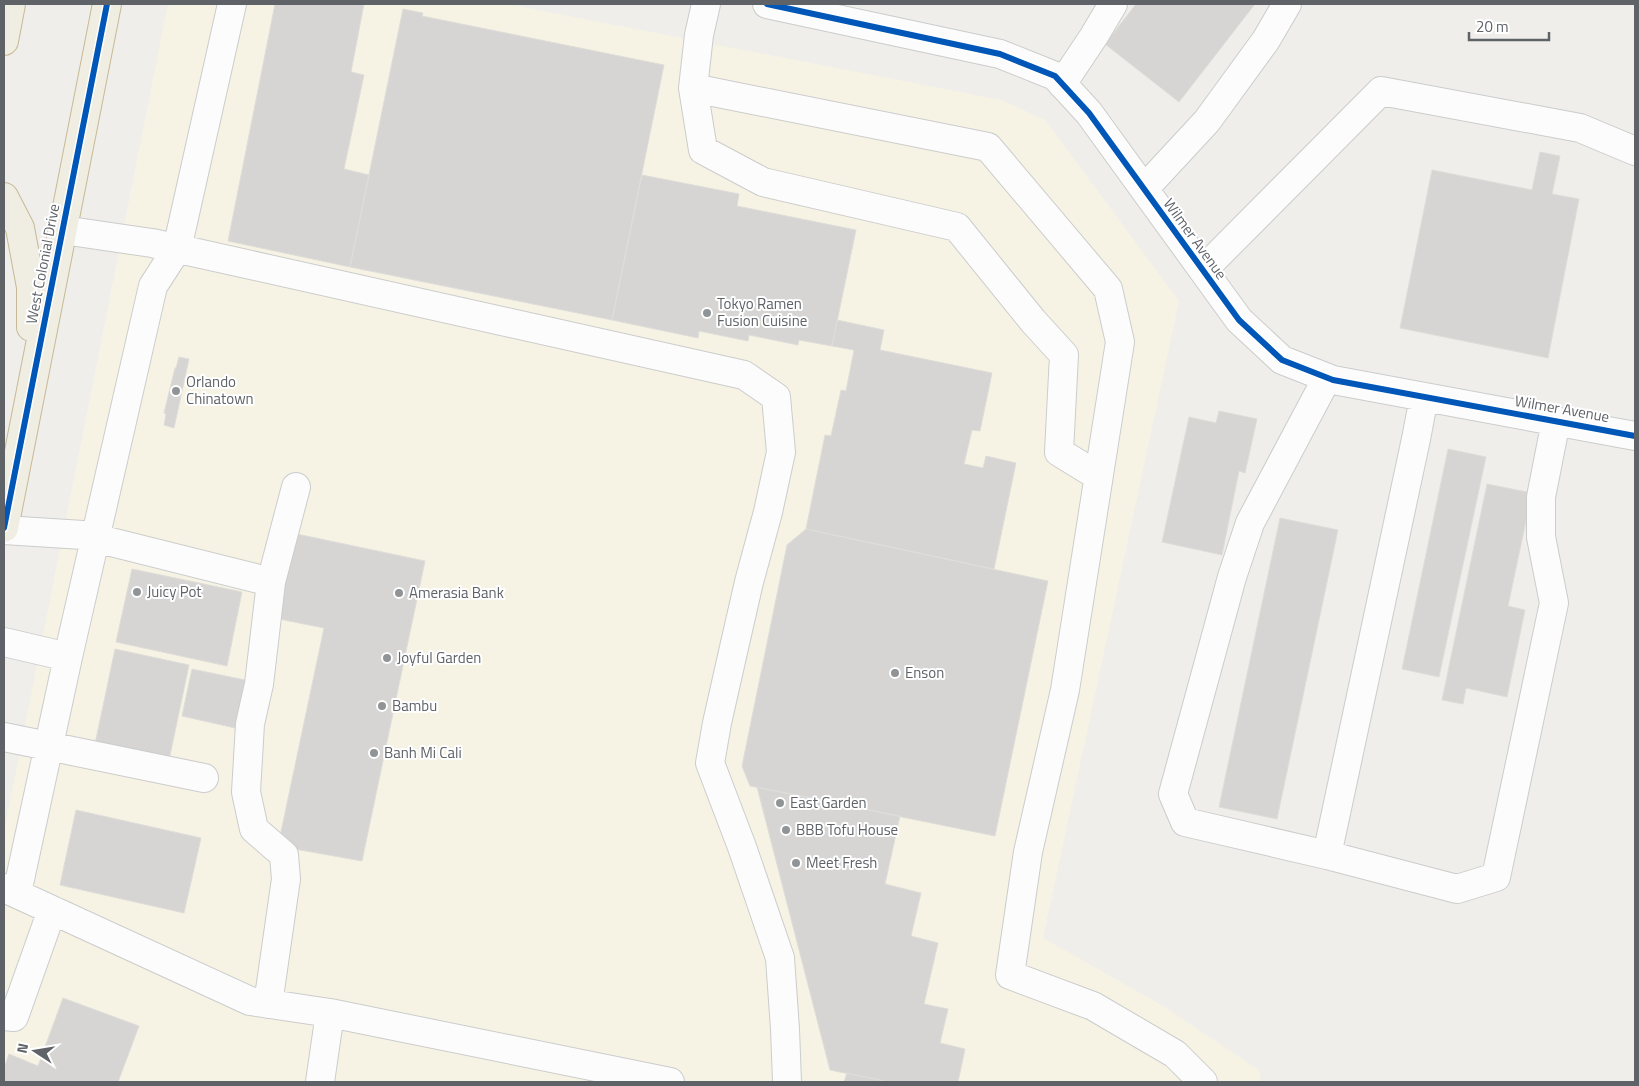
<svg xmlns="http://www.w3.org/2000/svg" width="1639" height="1086" font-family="'Titillium Web',sans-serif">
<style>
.commercial{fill:#f7f3e4}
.building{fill:#d6d5d3;stroke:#deddd9}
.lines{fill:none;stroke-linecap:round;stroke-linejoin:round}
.minor-casing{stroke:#cbcccc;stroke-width:30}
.highway-casing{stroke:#c8b996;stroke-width:30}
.minor{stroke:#fdfcfc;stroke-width:28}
.highway{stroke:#f0ede3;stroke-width:28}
.cycleway-casing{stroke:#fff;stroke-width:9}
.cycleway{stroke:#0057b8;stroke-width:6}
.poi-dot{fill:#919496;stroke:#fff;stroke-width:2}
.labels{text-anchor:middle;stroke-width:4;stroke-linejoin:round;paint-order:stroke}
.street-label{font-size:15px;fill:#5f6368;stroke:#fff}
.poi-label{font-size:15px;fill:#5f6368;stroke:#fff;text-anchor:start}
</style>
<rect width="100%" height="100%" fill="#efeeea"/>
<path class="commercial" d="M168,4H507L1001,100L1045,120L1179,301L1043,938L1163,1006L1259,1070L1261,1082H4V832Z"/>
<path class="building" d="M275,4H364L351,72L364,75L344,169L369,175L350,267L228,241Z
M1136,4H1255L1179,102L1105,44Z
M403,9L423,13L422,16L664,65L612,320L350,267Z
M1540,152L1560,156L1552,194L1579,199L1548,358L1400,328L1432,170L1532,190Z
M642,175L739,194L737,206L856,230L832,346L799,340L798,345L749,335L748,341L699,331L698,338L612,320Z
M837,320L884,330L880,350L992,373L980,431L972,430L964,464L983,468L986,456L1016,463L994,569L806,529L825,435L831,436L841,390L846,391L854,350L832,346Z
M179,357L189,359L174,428L164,425L166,414L164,413L175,368H176Z
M1219,411L1257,419L1245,473L1239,471L1222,555L1162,542L1189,417L1216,423Z
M1448,449L1486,457L1439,677L1402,669Z
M1487,484L1532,493L1508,606L1525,610L1507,697L1466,688L1463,704L1442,700Z
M1280,518L1338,530L1277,819L1219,807Z
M806,529L1048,581L995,836L750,786L742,766L787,545Z
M292,533L425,561L362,861L278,846L324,628L274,618Z
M132,569L242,592L227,666L116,642Z
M115,649L189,665L169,760L95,744Z
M192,669L245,680L235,728L182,716Z
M757,787L900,816L885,884L921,893L911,936L938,943L924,1004L948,1009L940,1043L965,1049L958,1082H889L830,1070Z
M76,810L201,838L184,913L60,885Z
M63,998L139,1026L118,1082H4V1068L9,1054L38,1066Z
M847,1073L889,1082H844Z"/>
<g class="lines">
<g class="minor-casing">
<path id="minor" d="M706,4L699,35L693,88L988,147L1108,289L1120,342L1065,690L1028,852L1010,975L1093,1006L1175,1054L1203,1082
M767,4L1000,54L1055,76L1089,113L1239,320L1282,360L1333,380L1635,436
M1062,84L1094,36L1113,4
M693,88L703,150L763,182L957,227L1033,321L1064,355L1059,452L1098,476
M1144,189L1207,121L1266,40L1287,4
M63,230L152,243L744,375L776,397L781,452L768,512L749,582L733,652L717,723L710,763L742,847L780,958L785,1029L787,1082
M1203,270L1381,91L1580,128L1635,151
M1327,378L1250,523L1232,577L1173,794L1185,822L1327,855L1416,439L1424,397
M4,530L83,535L271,582
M4,642L68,657L17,893
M68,657L153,286L177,249L232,4
M4,737L204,778
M1327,855L1457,889L1496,877L1554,603L1541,537V497L1556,421
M4,888L250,1001L330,1013L320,1082
M268,1004L286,879L284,855L254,829L246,792L250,724L259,684L271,582L296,487
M330,1013L670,1082
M4,1016L14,1017L52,910"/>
</g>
<g class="highway-casing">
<path id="highway" d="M4,41L11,4
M4,197L20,228L31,287V327
M4,528L107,4"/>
</g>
<use href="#minor" class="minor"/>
<use href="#highway" class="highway"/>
<g class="cycleway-casing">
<path id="cycleway" d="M767,4L1000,54L1055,76L1089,113L1239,320L1282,360L1333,380L1635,436
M4,528L107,4"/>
</g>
<use href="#cycleway" class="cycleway"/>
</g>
<g class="poi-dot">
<circle cx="707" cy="313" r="5"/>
<circle cx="176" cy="391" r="5"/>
<circle cx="137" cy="592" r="5"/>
<circle cx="399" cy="593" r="5"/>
<circle cx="387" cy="658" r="5"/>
<circle cx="895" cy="673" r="5"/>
<circle cx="382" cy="706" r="5"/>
<circle cx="374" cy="753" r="5"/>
<circle cx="780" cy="803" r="5"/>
<circle cx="786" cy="830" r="5"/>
<circle cx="796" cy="863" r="5"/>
</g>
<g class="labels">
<g class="street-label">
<text transform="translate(1195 239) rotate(54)" y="5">Wilmer Avenue</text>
<text transform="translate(43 264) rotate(-79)" y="5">West Colonial Drive</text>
<text transform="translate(1562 409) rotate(10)" y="5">Wilmer Avenue</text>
</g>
<g class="poi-label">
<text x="717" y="309">Tokyo Ramen<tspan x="717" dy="17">Fusion Cuisine</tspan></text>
<text x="186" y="387">Orlando<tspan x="186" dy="17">Chinatown</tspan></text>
<text x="147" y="597">Juicy Pot</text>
<text x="409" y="598">Amerasia Bank</text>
<text x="397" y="663">Joyful Garden</text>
<text x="905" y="678">Enson</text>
<text x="392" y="711">Bambu</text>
<text x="384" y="758">Banh Mi Cali</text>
<text x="790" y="808">East Garden</text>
<text x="796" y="835">BBB Tofu House</text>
<text x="806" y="868">Meet Fresh</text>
</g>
</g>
<rect width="1639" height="1086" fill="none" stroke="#5f6368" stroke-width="10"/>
<g transform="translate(35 1051) rotate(282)" stroke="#ffffff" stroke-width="4" paint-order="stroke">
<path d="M0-4L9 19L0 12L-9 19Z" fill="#5f6368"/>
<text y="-8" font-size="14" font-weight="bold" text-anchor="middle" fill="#5f6368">N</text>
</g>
<path d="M1469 32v8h80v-8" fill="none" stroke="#5f6368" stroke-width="2.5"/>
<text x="1476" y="32" font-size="15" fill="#5f6368" stroke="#ffffff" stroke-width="4" paint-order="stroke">20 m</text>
</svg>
